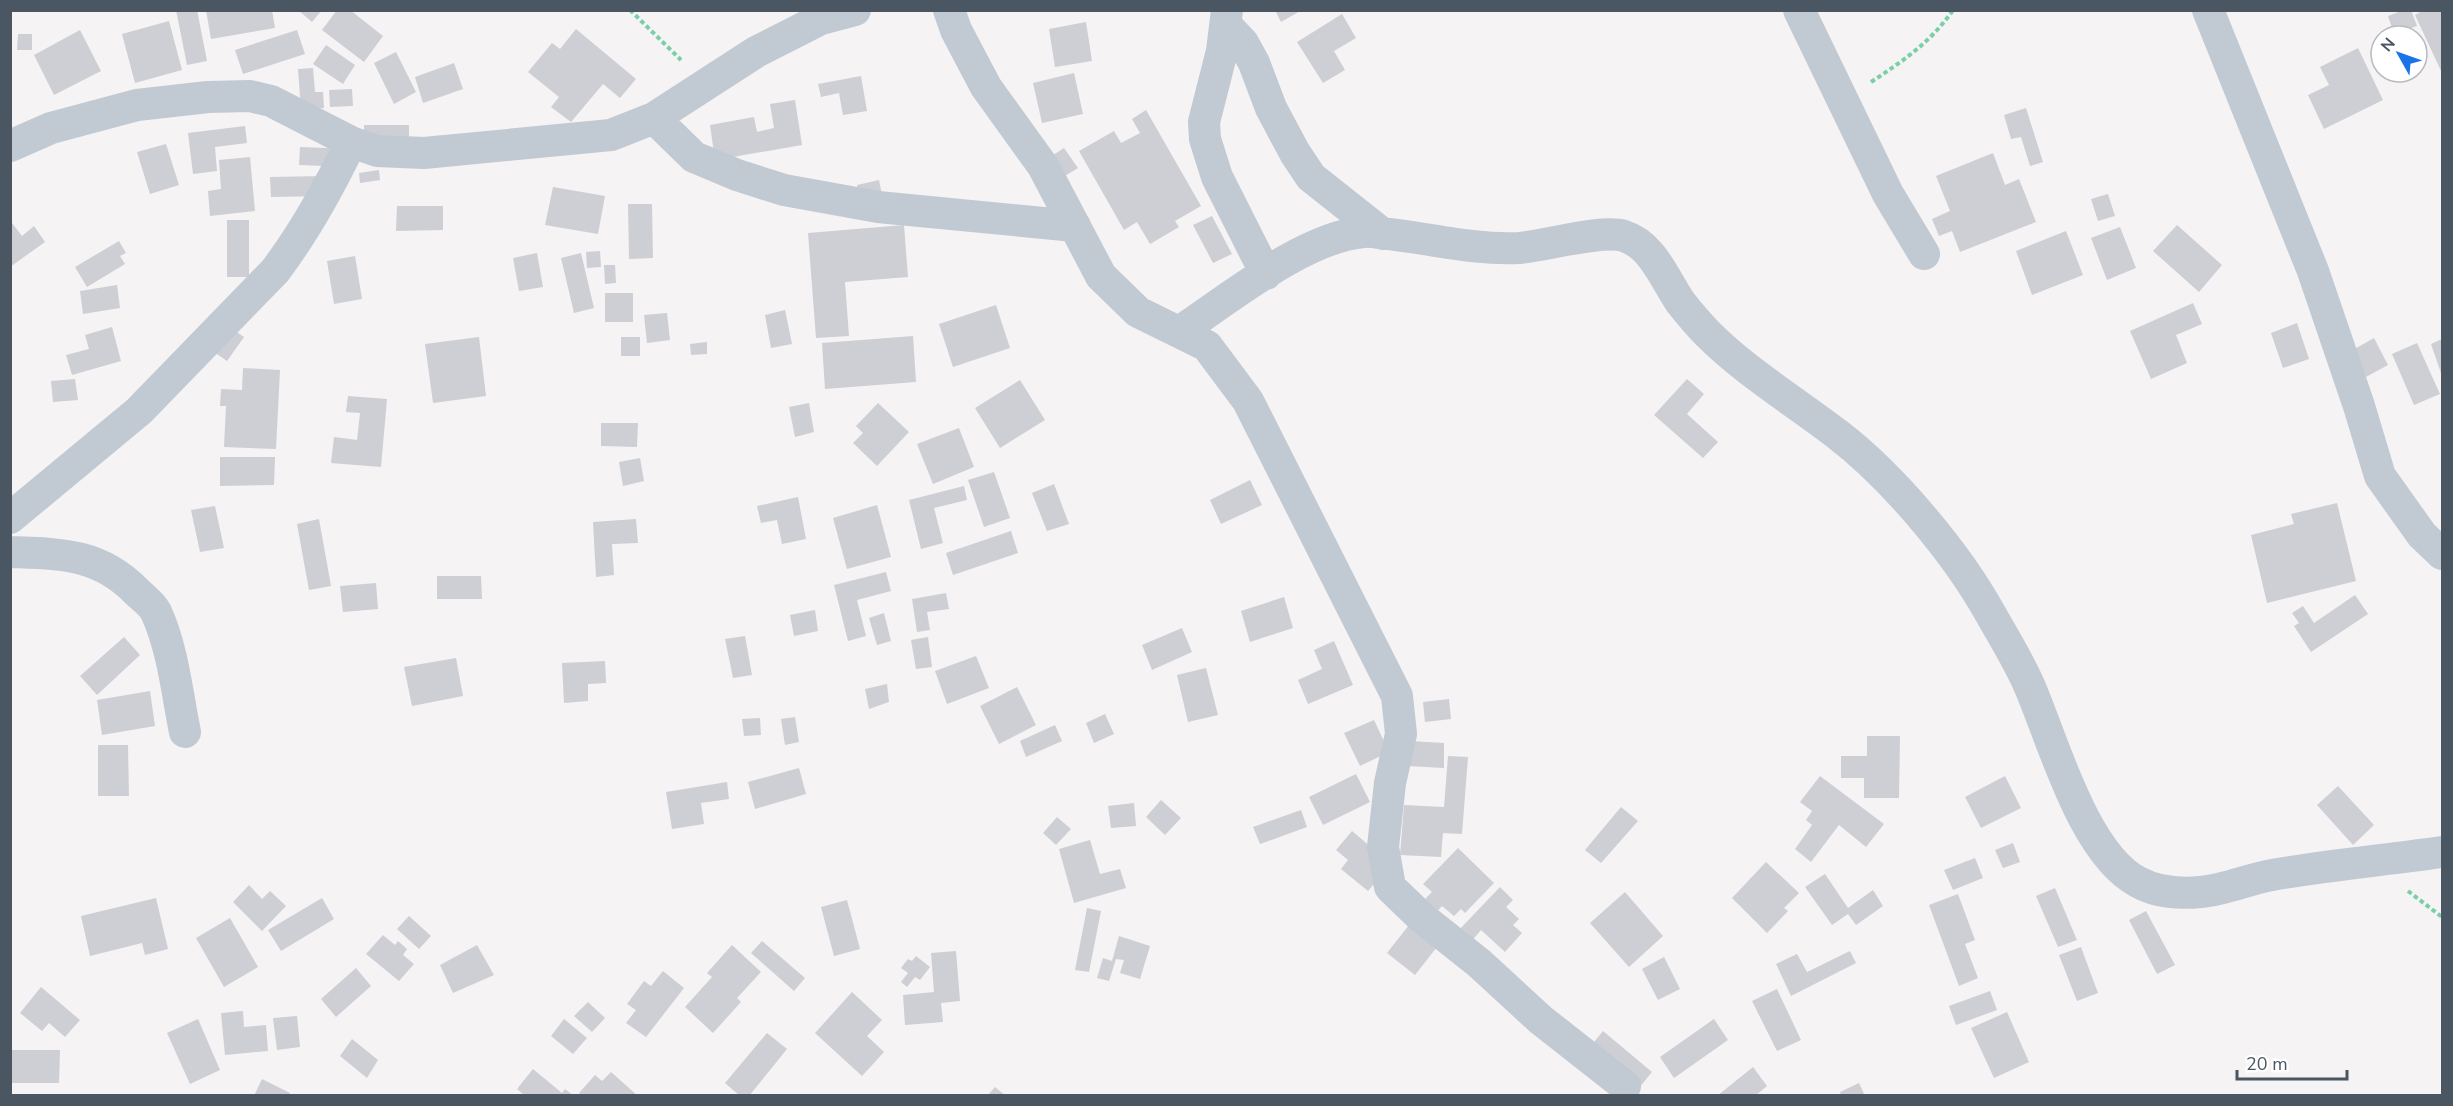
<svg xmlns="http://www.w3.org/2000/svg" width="2453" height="1106" font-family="'Nunito Sans',sans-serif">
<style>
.building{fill:#cdcfd5}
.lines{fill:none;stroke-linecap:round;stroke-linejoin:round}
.path{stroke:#7ad0a6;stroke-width:4;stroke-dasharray:4.5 3;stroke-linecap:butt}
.street{stroke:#c1cad2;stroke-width:32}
</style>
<rect width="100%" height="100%" fill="#f5f3f3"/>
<path class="building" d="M176,10H197L207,61L187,65Z
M206,10H272L275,28L211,39Z
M298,10H322L312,22Z
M337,10H350L383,36L364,62L322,30Z
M1275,10H1302L1281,22Z
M2404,10H2411L2417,26L2394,34L2388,16Z
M2424,10H2442V73L2415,15Z
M1342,14L1356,38L1334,51L1345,70L1323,83L1297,42Z
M169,21L182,70L135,83L122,34Z
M1086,22L1092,61L1055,67L1049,29Z
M576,29L636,79L620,98L603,84L571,122L551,107L559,97L528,72L552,43L560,49Z
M80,30L101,71L54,95L34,55Z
M297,30L305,54L243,74L235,50Z
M18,34H32V50H17Z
M326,45L355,65L343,84L313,64Z
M2358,48L2383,100L2324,129L2308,95L2329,85L2320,67Z
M396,52L416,92L394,104L374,63Z
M454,63L463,89L423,103L415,77Z
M313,68L315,92H323L324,108L301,110L298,69Z
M1074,73L1083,114L1042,123L1033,83Z
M861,76L867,111L843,115L839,93L821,97L818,84Z
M352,89L353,106L330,107L329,90Z
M795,100L802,145L715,160L710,125L754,117L757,132L774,128L770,104Z
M2026,108L2043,162L2030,166L2021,137L2011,139L2004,115Z
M1146,110L1201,206L1175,221L1179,227L1150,244L1137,222L1124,230L1079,151L1114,131L1121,143L1140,133L1132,119Z
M364,125H409V143L364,142Z
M245,126L247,143L215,147L217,171L193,174L188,133Z
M166,144L179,185L150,194L137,152Z
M300,147L352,149V167L299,165Z
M1064,148L1078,168L1063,177L1050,157Z
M1993,153L2005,185L2019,179L2036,222L1960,252L1952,231L1939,236L1932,219L1950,211L1936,176Z
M250,157L255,211L210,216L208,191L221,189L219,160Z
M379,170L380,180L360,183L359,173Z
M326,176V196L271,197L270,177Z
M879,180L882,195L860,200L857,185Z
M553,187L605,196L598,234L545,225Z
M2108,194L2115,216L2098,221L2091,199Z
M628,204H652L653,258L629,259Z
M397,206H443V230L396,231Z
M1212,216L1232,254L1213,263L1193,225Z
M227,220H249V277H227Z
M12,223L22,236L34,226L45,242L10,267Z
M904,225L908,277L845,282L849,336L816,338L808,233Z
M2177,225L2222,265L2199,292L2153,251Z
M2120,227L2136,268L2107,280L2091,238Z
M2066,231L2083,275L2032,295L2016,251Z
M119,241L126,253L120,256L125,264L87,287L75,267Z
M600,251L601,267L587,268L586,252Z
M537,253L543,287L519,291L513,258Z
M581,253L594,308L574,313L561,258Z
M355,256L362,299L334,304L327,261Z
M604,265H615L616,283L605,284Z
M117,285L120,308L83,314L80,291Z
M605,293H633V322H605Z
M2193,303L2202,324L2176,335L2187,363L2151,379L2130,331Z
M996,305L1010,348L953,367L939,324Z
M785,310L792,344L771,348L765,315Z
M667,313L670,340L647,343L644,315Z
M215,317L244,337L227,361L198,341Z
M2297,323L2309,359L2283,368L2271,333Z
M112,327L121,361L72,375L66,355L89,349L85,335Z
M913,336L916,382L825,389L822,343Z
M479,337L486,396L433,403L425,344Z
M621,337H640V356H621Z
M2374,338L2388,365L2366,377L2351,351Z
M2442,339V376L2431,344Z
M707,342V354L691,355L690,344Z
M2417,343L2440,394L2414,405L2392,354Z
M243,368L280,370L276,449L224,447L226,406H220L221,389L242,390Z
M75,379L78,400L53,402L51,381Z
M1687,379L1704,394L1687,414L1718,442L1703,458L1654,415Z
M1020,380L1045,420L1000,448L975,408Z
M348,396L387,399L381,467L331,463L334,437L357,440L360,413L346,412Z
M809,403L814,432L795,437L789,407Z
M878,403L909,432L877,466L853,443L863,433L856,426Z
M601,423H638L637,447L601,446Z
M959,428L974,467L933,484L917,444Z
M220,457H275L274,485L220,486Z
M640,458L644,481L623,486L619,462Z
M994,472L1010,518L984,527L968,480Z
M1250,480L1262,505L1221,524L1210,500Z
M1054,484L1069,524L1047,531L1032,493Z
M964,486L967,500L934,508L943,543L921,549L909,500Z
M798,497L806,539L782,544L777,520L761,523L757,506Z
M2337,503L2356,581L2267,603L2251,535L2294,524L2291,514Z
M877,505L891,557L847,569L833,518Z
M215,506L224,548L200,552L191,510Z
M319,519L331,586L309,590L297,524Z
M636,519L638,543L612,544L614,575L596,577L593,522Z
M1011,531L1018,553L953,575L946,553Z
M886,572L891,591L857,600L866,636L848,641L834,585Z
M437,576H481L482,599H437Z
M376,583L378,609L343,612L340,586Z
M946,593L949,609L927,612L930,630L917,632L912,599Z
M2355,595L2368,614L2311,652L2294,626L2299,623L2292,613L2303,606L2314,623Z
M1284,597L1293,628L1250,642L1241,611Z
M815,610L818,631L794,636L790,615Z
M884,613L891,641L877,645L869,618Z
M1182,628L1192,652L1152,670L1142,645Z
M745,636L752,675L733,678L725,639Z
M124,637L140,655L97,695L80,676Z
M928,637L932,667L916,669L911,640Z
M1334,641L1353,685L1308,704L1298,680L1322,669L1314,650Z
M976,656L989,688L947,704L935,671Z
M456,658L463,696L412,706L404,667Z
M605,661L606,683L588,684V701L564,703L562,663Z
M1206,668L1218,715L1188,722L1177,675Z
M887,684L889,702L869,709L865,689Z
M1017,687L1036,725L999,744L980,706Z
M150,691L155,726L102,735L97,700Z
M1449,699L1451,719L1425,722L1423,702Z
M1105,714L1114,734L1094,743L1086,723Z
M795,717L799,742L785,745L781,719Z
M760,718L761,735L744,736L742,719Z
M1374,720L1389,752L1360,766L1344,733Z
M1055,725L1062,741L1026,757L1020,741Z
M1867,736H1900L1899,798H1864V778H1841V756H1867Z
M1409,741L1444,743V768L1408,766Z
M98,745H128L129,796H98Z
M1448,756L1468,757L1462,834L1443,833L1441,857L1400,855L1404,805L1444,807Z
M799,768L806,794L755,809L748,782Z
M1356,774L1370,802L1323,825L1309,797Z
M1820,776L1884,824L1866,847L1839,825L1811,862L1795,849L1812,825L1806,820L1812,811L1800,802Z
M2005,776L2021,808L1981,828L1965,797Z
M727,782L729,799L701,803L704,824L672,829L666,792Z
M2338,786L2374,825L2353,845L2317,805Z
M1161,800L1181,818L1165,835L1146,817Z
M1134,803L1136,826L1111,828L1108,806Z
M1621,807L1638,821L1601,863L1585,850Z
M1301,810L1307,827L1260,844L1253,827Z
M1057,817L1071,829L1056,845L1043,833Z
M1352,831L1391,864L1368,891L1341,869L1348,860L1336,850Z
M1090,840L1100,874L1120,869L1126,888L1074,903L1059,849Z
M2013,843L2020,862L2003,868L1995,850Z
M1458,848L1494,883L1465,913L1461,909L1454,916L1442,906L1427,923L1414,910L1432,892L1423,884Z
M1975,858L1983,878L1953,890L1944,870Z
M1766,862L1799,893L1784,908L1788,911L1767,933L1732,898Z
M1825,874L1848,908L1873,890L1883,906L1856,925L1848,914L1832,925L1805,887Z
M249,885L262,899L270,891L286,906L262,931L233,902Z
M1500,887L1513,900L1506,907L1519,919L1513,925L1522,933L1505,952L1481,930L1470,943L1457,932Z
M2055,888L2077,940L2058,947L2036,896Z
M1625,892L1663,936L1629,967L1590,923Z
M1958,894L1975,940L1965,944L1978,978L1959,986L1929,905Z
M156,898L168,949L145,955L142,943L90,956L81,916Z
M322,898L334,919L281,951L268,930Z
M847,900L860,949L834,956L821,907Z
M1087,908L1101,911L1089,972L1075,970Z
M2146,911L2175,965L2157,974L2129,920Z
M409,916L431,936L419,949L397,929Z
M230,918L258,967L224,987L196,938Z
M1409,925L1437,947L1415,975L1387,953Z
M383,935L395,945L398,941L407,949L403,955L414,964L399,981L366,954Z
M1119,936L1150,946L1140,979L1120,973L1124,960L1116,959L1109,981L1097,978L1103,958L1112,961Z
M762,941L805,978L794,991L751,953Z
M477,945L494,975L453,993L440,965Z
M732,945L761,972L737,998L741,1002L713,1033L685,1007L712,977L707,973Z
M2081,947L2098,993L2077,1001L2059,955Z
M956,951L960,1001L941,1003L943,1022L905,1025L903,995L934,992L931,953Z
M1850,951L1856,963L1791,996L1776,964L1797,954L1807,972Z
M916,956L930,967L920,980L915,977L907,987L901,982L908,973L901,968L908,959L912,961Z
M1664,957L1680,989L1658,1000L1642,969Z
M356,968L371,986L336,1017L321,999Z
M663,971L684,988L646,1037L626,1023L636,1010L627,1004L644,981L651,986Z
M41,987L80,1020L65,1037L49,1023L42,1031L20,1013Z
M1777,989L1801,1040L1777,1051L1752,1001Z
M1990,991L1997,1010L1956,1025L1949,1006Z
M852,992L882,1020L867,1036L884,1052L862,1076L815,1033Z
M588,1002L605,1018L592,1032L574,1016Z
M243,1011L244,1027L266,1025L268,1051L225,1055L221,1013Z
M2007,1012L2029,1062L1994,1078L1971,1028Z
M297,1016L300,1047L277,1050L273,1018Z
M198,1019L220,1070L190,1084L167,1033Z
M564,1019L587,1038L573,1054L551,1036Z
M1714,1019L1728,1040L1674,1078L1660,1057Z
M1603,1031L1652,1072L1639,1088L1590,1047Z
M767,1033L787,1049L749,1096H740L725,1083Z
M352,1039L378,1060L367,1078L340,1056Z
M10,1050H60L59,1083H10Z
M1753,1067L1767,1086L1755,1096H1717Z
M533,1069L562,1093L565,1089L574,1096H525L517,1089Z
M611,1072L638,1096H582L579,1093L595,1075L602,1081Z
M262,1079L290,1093L289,1096H254Z
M1859,1083L1865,1096H1841L1840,1092Z
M995,1087L1006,1096H987Z"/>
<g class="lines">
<path class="path" d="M630,10L681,60
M1871,82C1903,61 1931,42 1953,10
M2408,891L2442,917"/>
<path class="street" d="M949,10L956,30L986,87L1043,166L1101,276L1138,312L1207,346L1248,401L1397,696L1401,734L1390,783L1383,847L1390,887L1421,917L1479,963L1541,1020L1625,1086
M1227,10L1222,51L1204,122L1205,139L1217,177L1266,274
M1799,10L1888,194L1924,254
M2208,10L2313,271L2359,406L2380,476L2422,535L2442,554
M1226,25L1243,43L1254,63L1271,108L1295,153L1311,177L1383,234
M654,118L694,157L737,175L784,190L878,207L1075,226
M10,146L51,128L137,105L208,97L250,96L271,101L351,142L377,151L424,153L611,135L654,118L756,52L821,19L855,10
M1179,332C1229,299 1304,237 1364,232C1372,231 1381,234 1389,234C1432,239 1475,250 1519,248C1545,246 1602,229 1624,236C1653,245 1665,280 1681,303C1689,313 1698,324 1708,334C1746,372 1794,401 1837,434C1892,476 1956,552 1990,613C2003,636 2018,660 2029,685C2053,740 2083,853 2138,882C2158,893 2179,894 2201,892C2225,890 2249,879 2272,875C2329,865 2386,860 2442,852
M10,518L139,411L275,271C306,230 329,188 351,142
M10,552C61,554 99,553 137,592C143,598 152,604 156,612C173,649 177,693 185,732"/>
</g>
<rect width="2453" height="1106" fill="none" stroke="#4a5661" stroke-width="24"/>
<g transform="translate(2399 54) rotate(310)"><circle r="28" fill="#ffffff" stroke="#b7bbc0" stroke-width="1.5"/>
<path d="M0-4.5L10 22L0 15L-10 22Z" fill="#1a73e8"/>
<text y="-9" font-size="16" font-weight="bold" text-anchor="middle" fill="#4a5661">N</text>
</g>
<path d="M2237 1070v9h110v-9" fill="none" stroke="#4a5661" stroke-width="3"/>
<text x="2246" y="1070" font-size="18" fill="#4a5661" stroke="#ffffff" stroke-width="4.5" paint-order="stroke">20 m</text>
</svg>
